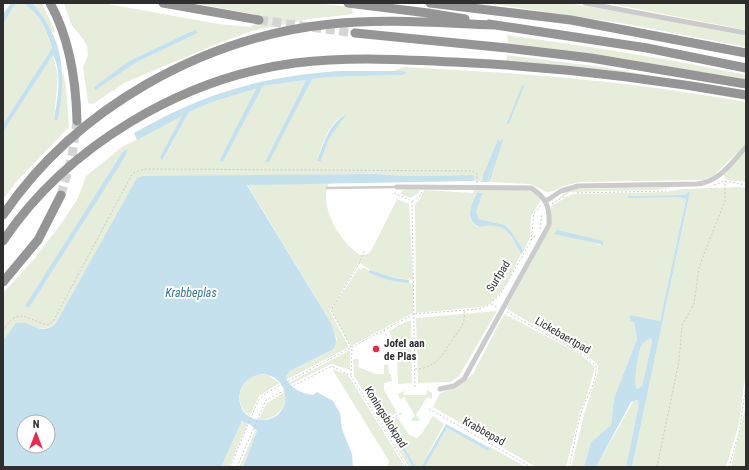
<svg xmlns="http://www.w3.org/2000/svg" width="749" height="470" font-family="'Roboto Condensed',sans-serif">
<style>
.green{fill:#e6eddb;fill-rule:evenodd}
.water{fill:#c6e1ee;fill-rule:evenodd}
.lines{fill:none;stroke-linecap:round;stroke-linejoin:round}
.stream{stroke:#c6e1ee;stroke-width:2}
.motorway-tunnel{stroke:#d5d5d5;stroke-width:9;stroke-dasharray:9 4.5;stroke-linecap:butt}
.path{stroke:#cbcbcb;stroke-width:1;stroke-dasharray:2 2;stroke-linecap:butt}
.service{stroke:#cbcbcb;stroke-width:2.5}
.minor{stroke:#cbcbcb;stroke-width:5}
.motorway{stroke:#959595;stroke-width:9}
.poi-dot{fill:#ef2745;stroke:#fff;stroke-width:1.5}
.labels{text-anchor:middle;stroke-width:4;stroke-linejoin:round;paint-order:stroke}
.street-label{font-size:11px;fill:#2e2e2e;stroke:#fff}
.poi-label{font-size:11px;font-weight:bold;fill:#2e2e2e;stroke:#fff;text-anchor:start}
.water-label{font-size:12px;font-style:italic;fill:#387895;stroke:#fff}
</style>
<rect width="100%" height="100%" fill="#fff"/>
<path class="green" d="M16,3C37,3 46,31 52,48L3,124V24Z
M32,3H42L55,31L53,33Z
M64,3H102L219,24L251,27L264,16L192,3H312L352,7L353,14L309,19L252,31L219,43L124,83L93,104L88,103L83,67L88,55L87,46L83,39L71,24ZM196,29L198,33L137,62L95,89L129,61Z
M486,3H568L656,18L746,36V47L627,24Z
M607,3H746V30Z
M507,35C587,46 667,58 746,75V80L619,58L508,43Z
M53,55L58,76L54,120H58L63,70L66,87L69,127L17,181L3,199V132Z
M507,55L595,66L678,80L506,61Z
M404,67C472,71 540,74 607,82C654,87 700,94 746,102V144L713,176L704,180L580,182L563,186L554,191L546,192L530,184L487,182L501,142L498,139L483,175L482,182L473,181L475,178L473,175L407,176L376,174L139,177L56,323C44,333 33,327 20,322L3,341V293L35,258L63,221L78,198L86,176L122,147L183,115L160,157L163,160L189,112L212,102L257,89L219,161L223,162L263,86L306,80L265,162L312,79L329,77L402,75L403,71H393ZM345,114L329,139L321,161H317C322,144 329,123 345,114ZM123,151L127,153L29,308L26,306Z
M746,151V182L727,180L724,177V174Z
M329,183C318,206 340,242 360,255L368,254L372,249L397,199L409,204L413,280L395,278L370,270L359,262L330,311L349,347L286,380V376L290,371L332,350L337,339L331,323L247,184Z
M676,187L655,190L570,192L554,202L566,192L577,189Z
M740,187L746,188V370L739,424L726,467H632L690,192L687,194L679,195L628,196L676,197L686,199L660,322L630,315L634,322L637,339L614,398L611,425L591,442L584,467H571L585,411L598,372V366C589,355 587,356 575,350C552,337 530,323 507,309V307L550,228L551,206L572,194L665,192L682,189ZM557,230L562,232L604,241L603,246Z
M474,189H525L535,193L541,200L531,216L530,237L524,251L510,230L505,225L479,219L476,211L483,193L477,192C472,205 463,219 478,227C506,222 510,233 521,254C512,272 502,301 482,307L416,313L415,204L420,199L424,190L473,193Z
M403,190H420L416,195L410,198L400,194Z
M363,267L377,276L413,283V313L351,346L332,312V308L359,268L361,270Z
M497,311L459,376L451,382L418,383L416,318Z
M504,314L580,354L595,367L586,399L581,409L566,467H536L433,407L440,393L457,387L473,374Z
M407,321H411L412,383L398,384L397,352L389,331Z
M651,338L652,341L642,386L637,389C633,383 638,357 640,350C641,344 646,340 651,338Z
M348,351H350V370L331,364L289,385L288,383Z
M353,359H359L358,367L376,374H384V365L388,364L389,374H391L392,381L384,383V390L397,413L386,419L379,417L354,376Z
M332,369L346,374L350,378L405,467H387L389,461Z
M258,374L268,375L280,383L259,396L250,416C232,404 239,379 258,374Z
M427,390L432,393V399L427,397L416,415L420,419L419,421H412L411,419L415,416L404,397L400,400L398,394L404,391V395H426Z
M285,392C287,409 275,420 258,420L267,403Z
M634,400L639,401V403L626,467H596Z
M746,405V467H731Z
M433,416L444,424L421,467H416L392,428L390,429L413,467H409L387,431L388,423L397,417L409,435L417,438L422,433Z
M242,421L248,423L229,467H221Z
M447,428L488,451L490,447L526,467H424Z
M256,429L257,431L243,467H239Z"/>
<path class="water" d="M11,3H16L3,24V14Z
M22,3H32C65,41 66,72 58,120H54C57,100 63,74 53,55L3,132V124L52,48C47,31 39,11 22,3Z
M196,29L198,33L137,62L95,90L94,87L129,61Z
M339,71H403L407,73L402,75L329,77L312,79L269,162H265L306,80L263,86L223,162L219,161L256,89L212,102L189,112L162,161L160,157L182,116L137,140L134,133C205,93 258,77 339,71Z
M347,113L329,139L321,161H317C324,142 329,124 347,113Z
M498,139L501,142L487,182H482L483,175Z
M127,150V153L118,168L29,308L25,306L123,151Z
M376,174L407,176L473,175L475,178L473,181L247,185L331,323C334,332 340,342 332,350L290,371L286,376C287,387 303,394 313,395L317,392L333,401L340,413L342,429L352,454L353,467H243L257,431L251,425L242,421L221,467H3V341L16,323C32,319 39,338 56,323L137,178L143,176ZM263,374C295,378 291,422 260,420C232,418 232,376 263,374ZM24,422H48V446H24Z
M477,192L483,193L476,211L479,219L505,225L510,230L524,251L521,254C510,233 506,222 479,227C463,219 472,205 477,192Z
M688,192H690L632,467H626L639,403L637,400L631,402L596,467H584L591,442L611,425L614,398L637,339L634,322L630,321V315L660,321L686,199L676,197L628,198V196L679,195L687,194ZM651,338L652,341L642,386L637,389C633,383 638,357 640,350C641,344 646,340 651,338Z
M557,230L604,241L603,246L600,244L554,234Z
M370,270L395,278L409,280V283C395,282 382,279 368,272Z
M446,424L490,448L488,451L447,428L425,466L421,467Z
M392,427L416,467H413L390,429Z"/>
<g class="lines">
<path class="stream" d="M508,123L523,86
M489,180L502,140"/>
<path class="motorway-tunnel" d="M259,20L355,33
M61,195L72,156L77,121"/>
<path class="path" d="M725,181L746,185
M714,185L724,181
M394,193L412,201L420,196L422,192
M577,193L666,191
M412,201L415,389
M552,204L565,196
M540,229L542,214
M531,240L536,235
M491,304L497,307
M507,312L585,356L596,366C597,382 587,396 582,410C576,428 574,448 569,467
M384,330L388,340
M3,331C19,304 27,321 49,325L54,320L131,176L135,172L146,169L472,171L477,174V183
M415,369C435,369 443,355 452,340C460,328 466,325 464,310
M351,375L352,349L331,310L359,264L365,250
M429,409L531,467
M382,424L403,412
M230,467L258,401L266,393L414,314L479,309L487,306L500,295L531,241L534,213L541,205
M237,467L266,400L332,366L351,376L407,467
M657,467L679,361L682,325L694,304L699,267L725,201V181
M729,467L739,433L746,386"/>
<path class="service" d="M327,188L397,187"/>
<path class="minor" d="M585,3L746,33
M397,187L531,188C546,197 550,207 549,225L464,379L454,386L440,389
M546,201L561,191L578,186L697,184C719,182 731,163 746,147"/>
<path class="motorway" d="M50,3C70,39 76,80 77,121
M163,3L259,20
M348,3L428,13L465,19
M430,3L571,20L746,53
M489,24L647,48L746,68
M355,33L507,48L591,58L746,84
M3,215C76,108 203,37 331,24C385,18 440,23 494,25
M3,241C67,146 182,78 295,63C354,56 414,60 473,63C565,68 656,79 746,95
M3,282L38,240L61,195"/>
</g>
<circle class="poi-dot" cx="376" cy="349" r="4"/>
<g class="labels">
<g class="street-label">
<text transform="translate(498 276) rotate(-58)" y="4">Surfpad</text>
<text transform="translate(563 335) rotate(30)" y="4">Lickebaertpad</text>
<text transform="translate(386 417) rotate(58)" y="4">Koningsblokpad</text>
<text transform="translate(484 431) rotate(29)" y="4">Krabbepad</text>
</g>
<g class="poi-label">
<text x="384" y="347">Jofel aan<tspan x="384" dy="13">de Plas</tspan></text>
</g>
<g class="water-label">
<text x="191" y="297">Krabbeplas</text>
</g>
</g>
<rect width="749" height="470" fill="none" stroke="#2e2e2e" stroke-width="8"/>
<g transform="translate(36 434)"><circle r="19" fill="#ffffff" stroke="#ababab"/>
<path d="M0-3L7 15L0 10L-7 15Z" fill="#ef2745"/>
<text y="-6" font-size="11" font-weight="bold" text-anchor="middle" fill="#2e2e2e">N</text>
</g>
</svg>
